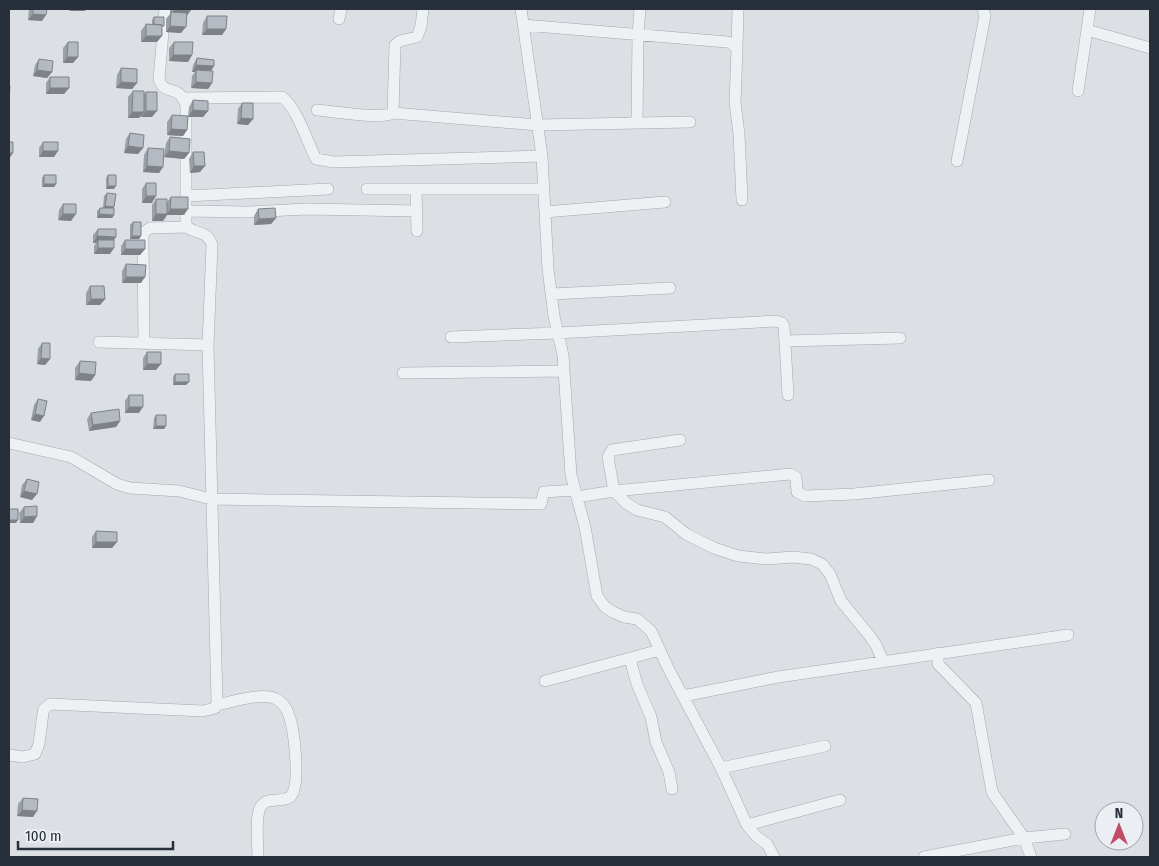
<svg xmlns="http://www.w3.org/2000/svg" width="1159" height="866" font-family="'Fira Sans Condensed',sans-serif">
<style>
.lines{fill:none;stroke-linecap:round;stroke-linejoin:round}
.minor-casing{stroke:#a2a8ae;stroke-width:12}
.minor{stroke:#eef1f4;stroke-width:11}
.wall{fill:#9ba0a6}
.shaded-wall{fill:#7e8287}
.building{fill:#b4bac1;stroke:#7e8287}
</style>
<rect width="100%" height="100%" fill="#dce0e5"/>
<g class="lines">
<g class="minor-casing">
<path id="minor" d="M521,9L542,156L548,269L554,316L563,355L571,475L585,527L597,596L605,607L613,612L624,617L637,619L651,631L668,668L721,768L747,825L756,836L767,844L774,857
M339,19L341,9
M523,25L727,42L731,43L737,49L735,103L739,134L742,200
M1087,30L1150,48
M737,49L738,9
M1078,91L1090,9
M184,98L282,97C297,108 307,141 316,159L334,162L542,156
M317,110C333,111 382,120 393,113L395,45L400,41L417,37L421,26L423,9
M393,113L538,125L690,122
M637,123L638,35L640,9
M957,161L985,16L983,9
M367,189H416
M186,196L328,189
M186,211L248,212L306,209L417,211
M545,212L665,202
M417,231L416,189H543
M552,294L670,288
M451,337L558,333L776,321L782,323L784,326L788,395
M785,341L900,338
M99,342L208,345
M144,344L143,233L150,228L187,227
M403,373L564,371
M680,440L612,450L608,457L614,491L626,503L637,510L665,517L686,534L714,548L738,556L767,559L793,557L811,559L822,564L830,574L841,601L869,635L876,645L883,661
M9,443L71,457L117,484L130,488L179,491L211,499L541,504L544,492L575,490
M577,497L614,491L790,474L796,477L797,492L805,496L854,494L989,480
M938,653V664L976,703L992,792L1024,838L1031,857
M630,659L637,684L651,717L656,742L669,772L672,789
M545,681L660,650
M683,696L778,677L1068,635
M216,705C232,702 262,692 276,699C282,702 286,707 288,713C294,727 301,784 291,796C283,804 266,795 260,808C255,819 258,845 258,857
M9,755L23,757L35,754L39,744L43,713L44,709L50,704L203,711L215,708L217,702L208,345L212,245C207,228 193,236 186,225V106C180,83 164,97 159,79L165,9
M721,768L825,746
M747,825L840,800
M924,857L1024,838L1065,834"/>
</g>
<use href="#minor" class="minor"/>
</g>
<path class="wall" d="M29,9H47L42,21L28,20Z
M170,9H191L186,16L181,33L166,32V19L170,14Z
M207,16L226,29L222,35H202L203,23Z
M154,17L162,29L157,42H141V31L146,24H152V20Z
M68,42L78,57L73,63H63V48Z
M174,42L192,55L188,62L169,61V48Z
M197,58L214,66L211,70L212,83L208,89L191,88L192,76L195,72H192L193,65Z
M39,59L52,72L47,78L33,76L35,65Z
M121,68L137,83L132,89L116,88L117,75Z
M50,77L69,88L64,94H46V83Z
M133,91L144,94L146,92L152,117H141V115L139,118H128V97Z
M193,100L208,111L203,117H188L189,107Z
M242,103L253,119L248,125L237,124L238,109Z
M172,115L187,130L183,136L167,135V122Z
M130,133L143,148L138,154L124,153L126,139Z
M170,137L189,153L184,159L164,157L166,143Z
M43,142L54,157H39V148Z
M148,148L163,167L159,173L143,172L144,155Z
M193,152L200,172L190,173L189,159Z
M44,175L56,184L54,187H42V178Z
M108,175L114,189H106V178Z
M146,183L152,203H142V189Z
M107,193L114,207L113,208L114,215L112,218H97V211L100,208H103L104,196Z
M171,197L184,215H167L163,221H152V205L156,199L167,202Z
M63,204L71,221L58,220L59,210Z
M258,209L276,218L271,224L254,225V216Z
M133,222L141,236L139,239H130V225Z
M98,229L116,237L114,240L110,254H94V246L96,243H93V235Z
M125,240L145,249L140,255H121V246Z
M126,264L141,283H122V271Z
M90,286L105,299L100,305H86V293Z
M42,343L50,359L45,365L37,364L38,349Z
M147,352L156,370H143V358Z
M80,361L95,375L91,381L75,380V368Z
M175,374L186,385H173V377Z
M129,395L139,413H125V401Z
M38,399L40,422L31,420L34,405Z
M91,413L120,421L116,427L89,431L87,419Z
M156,415L166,426L164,429H153L154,418Z
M27,479L32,500L20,497L22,485Z
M24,507L37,516L33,523H20L19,513Z
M96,531L117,542L112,548H92V537Z
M23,798L33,817L17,816L18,804Z"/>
<path class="shaded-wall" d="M71,9H86L85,11H69Z
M174,10H191L186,17L171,15Z
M33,14L46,15L42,21L28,20Z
M170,26L186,27L181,33L166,32Z
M207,29H226L222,35H202Z
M146,36H162L157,42H141Z
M173,55H192L188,62L169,61Z
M67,57H78L73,63H63Z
M196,65L214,66L210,73L196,70L195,72H192Z
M37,70L52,72L47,78L33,76Z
M121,82L137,83L132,89L116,88Z
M196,82L212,83L208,89L191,88Z
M50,88H69L64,94H46Z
M193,110L208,111L203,117H188Z
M146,111H157L152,117H141Z
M132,112H144L139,118H128Z
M241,118L253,119L248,125L237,124Z
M171,129L187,130L183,136L167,135Z
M128,146L143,148L138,154L124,153Z
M43,151H58L54,157H39Z
M169,151L189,153L184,159L164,157Z
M9,153H13L9,159Z
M147,166L163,167L159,173L143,172Z
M194,166H205L200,172L190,173Z
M44,184H56L54,187H42Z
M108,186H116L114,189H106Z
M146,196H156L152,203H142Z
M105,206L114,207L112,210L103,209Z
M170,209H188L184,215H167L163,221H152L156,214H167Z
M63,214H76L71,221L58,220Z
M99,214L114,215L112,218H97Z
M276,218L271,224L254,225L259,219Z
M97,236L116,237L111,243L98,240L96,243H93Z
M132,236H141L139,239H130Z
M98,248H114L110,254H94Z
M125,249H145L140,255H121Z
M126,277H145L141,283H122Z
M91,299H105L100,305H86Z
M41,358L50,359L45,365L37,364Z
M147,364H161L156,370H143Z
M79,373L95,375L91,381L75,380Z
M175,382H189L186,385H173Z
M129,407H143L139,413H125Z
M35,414L44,416L40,422L31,420Z
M120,421L116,427L89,431L93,425Z
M156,426H166L164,429H153Z
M24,491L37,494L32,500L20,497Z
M37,516L33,523H20L24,517Z
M9,520H18L16,523H9Z
M96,542H117L112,548H92Z
M22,810L37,811L33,817L17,816Z"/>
<path class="building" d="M33,9H47L46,15L33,14Z
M174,9H191V10H174Z
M171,12L187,13L186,27L170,26Z
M207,16H227L226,29H207Z
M154,17H164V26H162V25L154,24Z
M146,24L162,25V36H146Z
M68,42H78V57H67Z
M174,42H193L192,55H173Z
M197,58L214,60V66L196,65Z
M39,59L53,61L52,72L37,70Z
M121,68L137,69V83L121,82Z
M196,70L213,71L212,83L196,82Z
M50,77H69V88H50Z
M9,86H10L9,100Z
M133,91H144V112H132Z
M146,92H157V111H146Z
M193,100L208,101V111L193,110Z
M242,103H253V119L241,118Z
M172,115L188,116L187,130L171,129Z
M130,133L144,135L143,148L128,146Z
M170,137L190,139L189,153L169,151Z
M9,142H13V153H9Z
M43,142H58V151H43Z
M148,148L164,149L163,167L147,166Z
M193,152H204L205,166H194Z
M44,175H56V184H44Z
M108,175H116V186H108Z
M146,183H156V196H146Z
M107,193L116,194L114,207L105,206Z
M171,197H188V209H170Z
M156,199H167V214H156Z
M63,204H76V214H63Z
M100,208H114V215L99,214Z
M275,208L276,218L259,219L258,209Z
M133,222H141V236H132Z
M98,229H116V237L97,236Z
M98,240H114V248H98Z
M125,240H145V249H125Z
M126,264L146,265L145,277H126Z
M90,286H104L105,299H91Z
M42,343H50V359L41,358Z
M147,352H161V364H147Z
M80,361L96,362L95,375L79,373Z
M175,374H189V382H175Z
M129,395H143V407H129Z
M38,399L47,401L44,416L35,414Z
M119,409L120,421L93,425L91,413Z
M156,415H166V426H156Z
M27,479L39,482L37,494L24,491Z
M37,506V516L24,517V507Z
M9,509H18V520H9Z
M96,531L117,532V542H96Z
M23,798L38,799L37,811L22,810Z"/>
<rect width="1159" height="866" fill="none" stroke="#27303a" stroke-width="20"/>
<g transform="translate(1119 826)"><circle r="24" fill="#ebeff3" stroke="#9da3a9"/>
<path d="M0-4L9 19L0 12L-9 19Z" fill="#c04b67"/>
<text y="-8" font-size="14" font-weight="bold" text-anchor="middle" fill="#27303a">N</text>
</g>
<path d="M18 841v8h155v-8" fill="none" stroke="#27303a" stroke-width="2.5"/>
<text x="25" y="841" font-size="15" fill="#27303a" stroke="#ebeff3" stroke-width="4" paint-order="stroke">100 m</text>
</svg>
